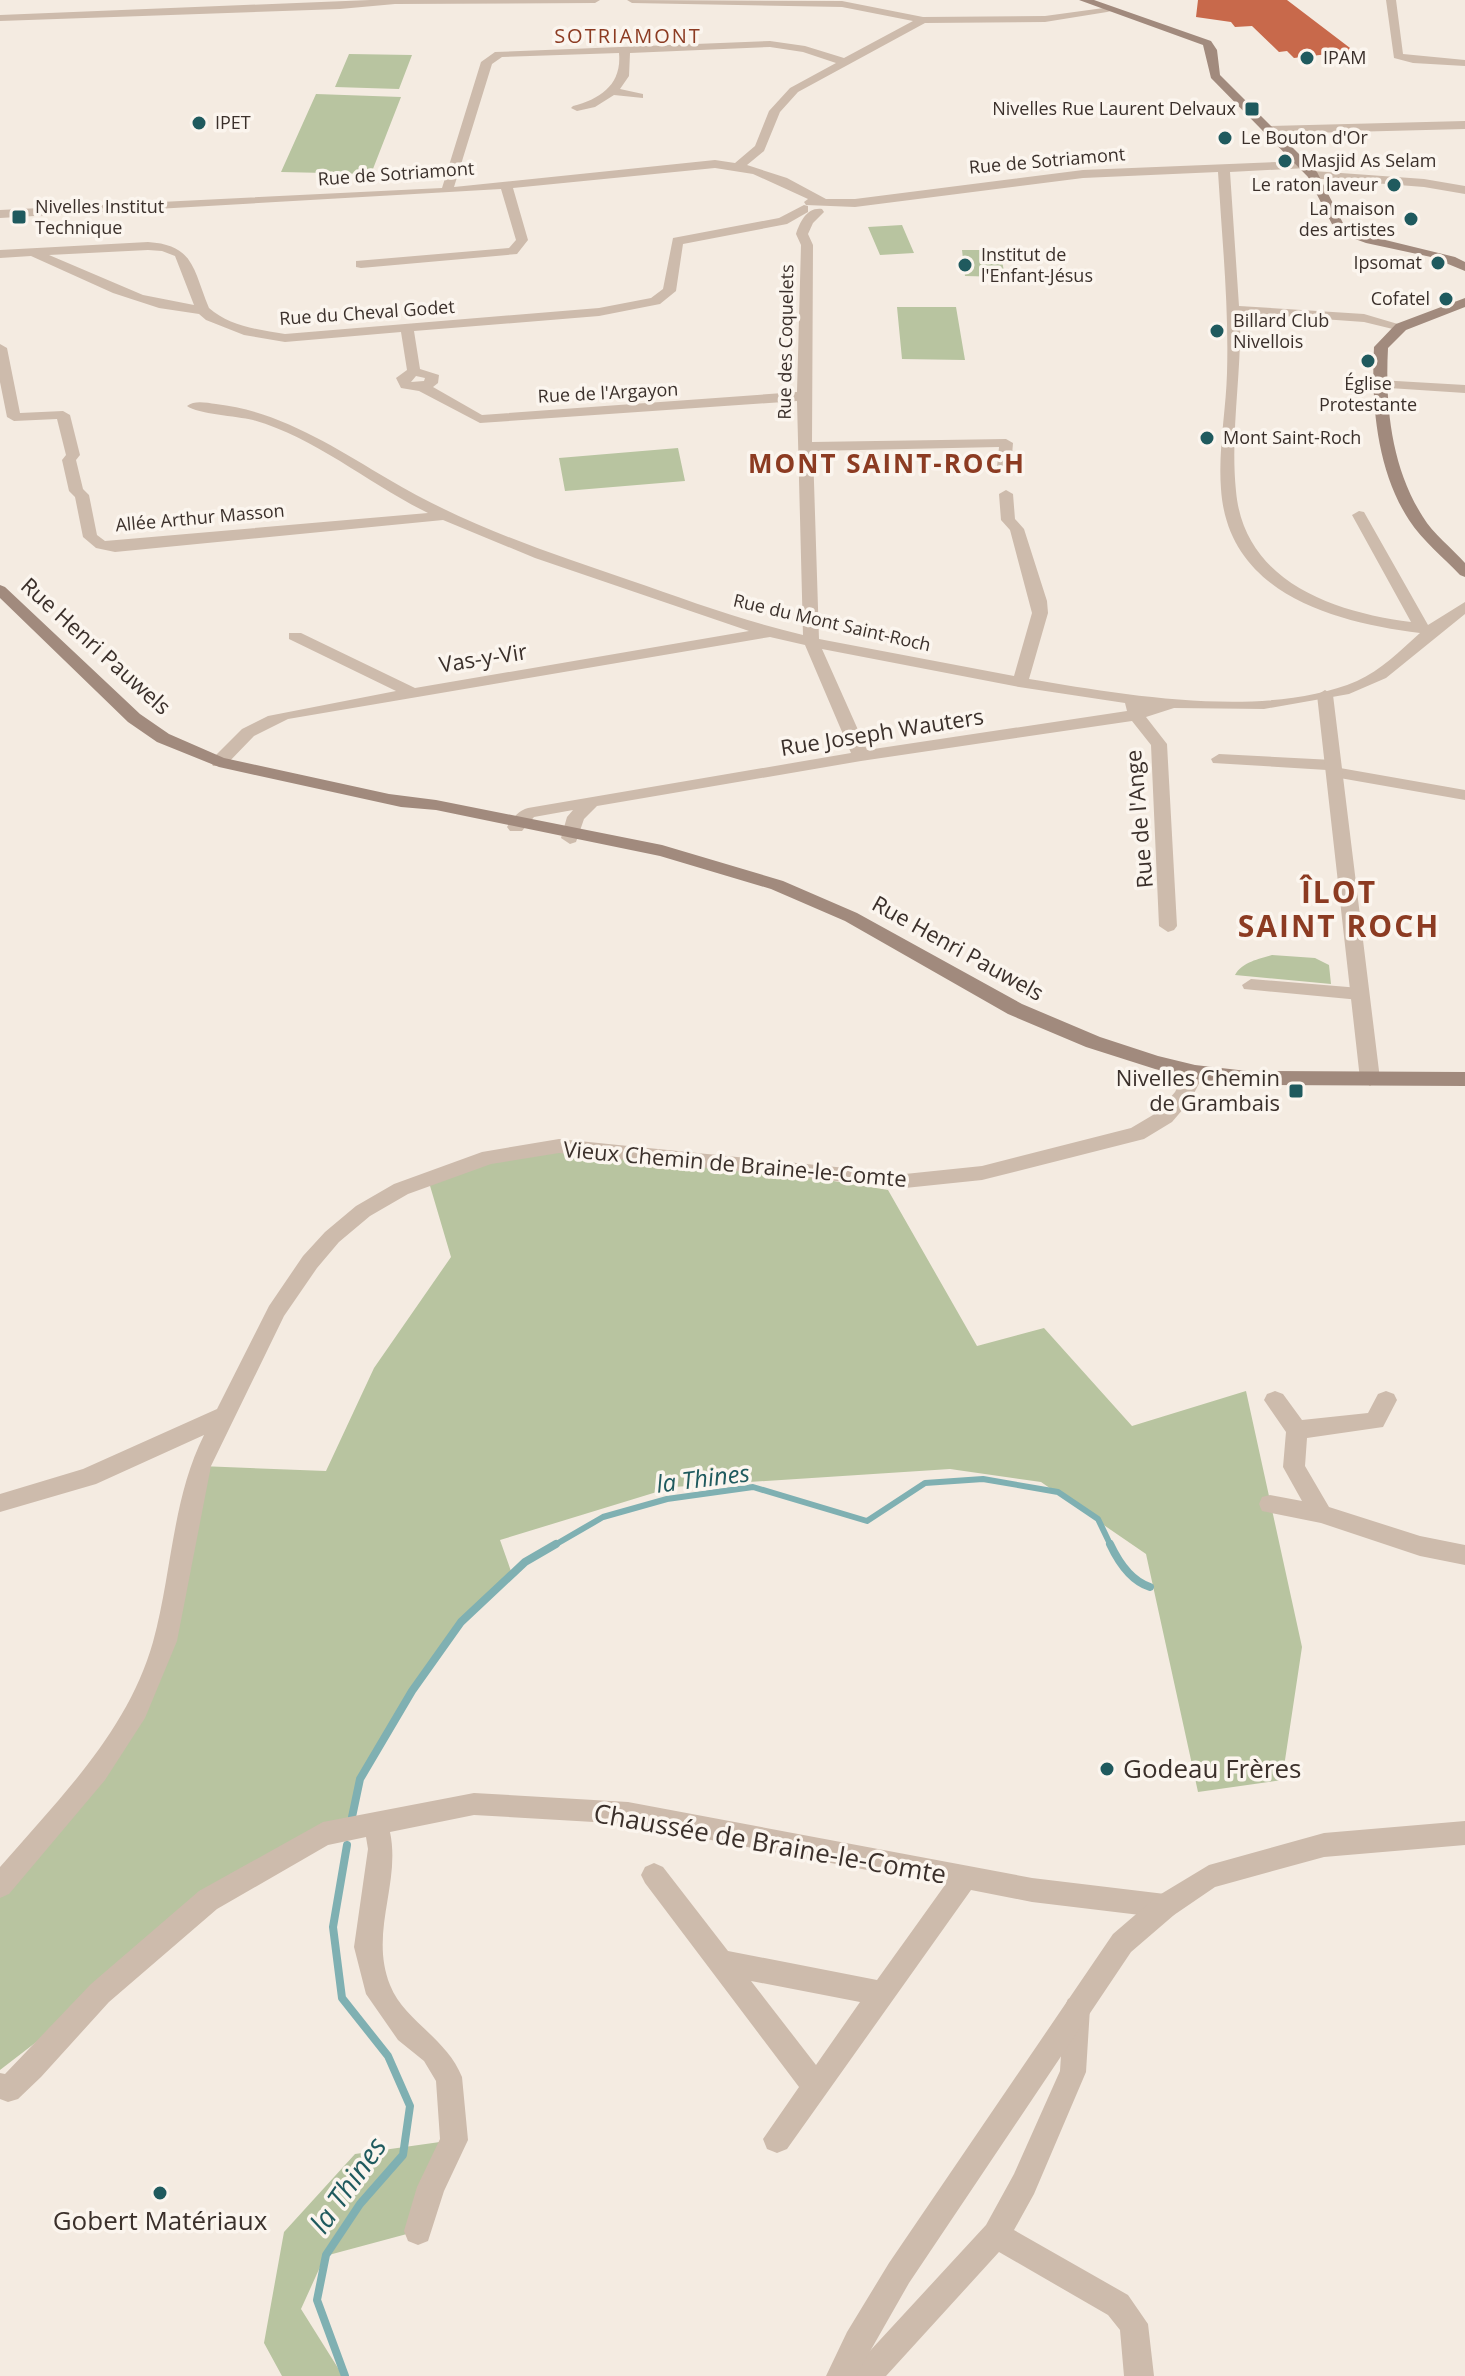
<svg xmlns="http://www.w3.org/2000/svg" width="1465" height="2376" font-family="'Open Sans',sans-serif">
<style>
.green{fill:#b8c4a0}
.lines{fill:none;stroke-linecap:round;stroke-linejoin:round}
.stream-far1{stroke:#7fb0b2;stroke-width:6}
.stream{stroke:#7fb0b2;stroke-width:8}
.building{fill:#c8694b}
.minor{fill:#cdbbac;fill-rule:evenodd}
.tertiary{fill:#cdbbac;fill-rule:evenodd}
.secondary{fill:#a18a7d;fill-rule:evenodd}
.poi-dot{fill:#1f5a5e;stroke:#fbf5ee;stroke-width:3}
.labels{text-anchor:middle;stroke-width:7;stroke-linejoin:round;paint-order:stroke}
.far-poi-label{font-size:18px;fill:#3b302b;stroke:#fbf5ee;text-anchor:start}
.far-street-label{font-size:18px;fill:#3b302b;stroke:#fbf5ee}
.far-neighbourhood-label{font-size:20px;letter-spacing:2px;fill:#8c3b22;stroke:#fbf5ee}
.street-label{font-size:22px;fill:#3b302b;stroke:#fbf5ee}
.poi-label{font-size:22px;fill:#3b302b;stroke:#fbf5ee;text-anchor:end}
.water-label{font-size:24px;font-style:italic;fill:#1f5a5e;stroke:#fbf5ee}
.far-district-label{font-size:26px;font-weight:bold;letter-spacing:2px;fill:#8c3b22;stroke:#fbf5ee}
.near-poi-label{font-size:26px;fill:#3b302b;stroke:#fbf5ee;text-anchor:start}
.near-street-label{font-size:26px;fill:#3b302b;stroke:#fbf5ee}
.near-water-label{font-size:28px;font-style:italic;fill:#1f5a5e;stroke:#fbf5ee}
.district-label{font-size:30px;font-weight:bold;letter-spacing:2px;fill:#8c3b22;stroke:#fbf5ee}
</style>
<rect width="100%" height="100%" fill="#f4ebe1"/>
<path class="green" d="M349,54L412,55L399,89L335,87Z
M316,94L401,97L371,174L281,172Z
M902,225L914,253L880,255L868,227Z
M962,250H1000L1005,277L965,276Z
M897,307H956L965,360L902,359Z
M678,448L685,481L565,491L559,458Z
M1272,955L1315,958L1329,965L1331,984L1235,975C1242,962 1259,959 1272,955Z
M524,1150L711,1161L888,1190L977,1346L1044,1328L1132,1426L1246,1391L1302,1647L1282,1780L1198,1792L1146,1554L1041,1482L950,1469L673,1487L500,1540L512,1574L461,1622L412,1691L360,1779L352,1817L208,1900L100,1993L0,2070V1888L135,1717L200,1466L326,1471L374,1368L451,1257L428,1179Z
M454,2140L418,2231L325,2256L301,2309L343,2376H282L264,2343L284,2232L355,2154Z"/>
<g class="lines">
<path class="stream-far1" d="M553,1546L603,1517L667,1499L753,1487L867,1521L925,1483L983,1479L1058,1492L1098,1519L1111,1546"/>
<path class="stream" d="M1110,1544C1118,1561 1131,1581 1150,1587
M352,1817L360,1779L412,1691L461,1622L525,1562L556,1544
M345,2376L317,2300L326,2255L360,2204L403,2155L410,2106L388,2056L342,1998L333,1927L347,1845"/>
</g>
<path class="building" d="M1198,0H1287L1354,51L1294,58L1287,51L1279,52L1252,26L1235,27L1231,22L1196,17Z"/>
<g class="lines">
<path class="minor" d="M370,0H600L595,3L395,4L340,9L0,21V15Z
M627,0L842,1L923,17L1045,16L1111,7V11L1107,12L1045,22L925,23L798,92L780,112L764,151L747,165L787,178L826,199H855L1083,170L1303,161L1307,162V168L1230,172L1239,306L1364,314L1408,327L1401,331L1364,322L1240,313C1242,373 1230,432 1236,491C1244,582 1334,612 1411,622L1352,515L1359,511L1364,512L1428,625L1465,602V614L1386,678L1349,694L1264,709L1174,708L1146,717L1167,744L1177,926L1174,930L1168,932L1159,926L1151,745L1132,721L861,761L597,806L584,819L576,842L570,844L561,838L567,817L573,810L534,817L522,831H510L507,827C512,819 519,810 528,808L851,753L805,645L770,637L288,719L254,736L225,766H213L211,762L213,758L242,729L268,716L396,691L289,639V633H301L415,688L749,631L535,558L443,520L115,552L96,548L83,537L75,497L69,491L62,460L66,455L57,419L14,421L7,417L0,382V344L7,348L20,413L63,411L70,415L80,455L76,460L83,489L89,495L97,535L105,541L428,513C369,484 316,438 253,420C236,416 198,414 187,406C195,400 206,403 216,404C279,411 334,447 388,479C463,524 546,552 629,580C687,600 743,621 803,635L797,401L480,423L419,391L401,388L396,378L407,370L401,332L285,342L244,335L206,320L199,314L159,308L113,293L31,256L0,258V250L148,242C195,245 193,270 209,308C229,326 259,330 285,334L599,308L651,298L663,289L673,238L779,218L804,205L808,206V212L787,224L683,244L676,291L660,304L599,316L414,331L420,369L439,375L438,383L433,387L482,415L797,392L801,245L796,234C800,222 807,207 822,209L824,212L813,223L808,234L813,245L812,442L1006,439L1013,443L1011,467L1004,471L997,467L999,447L813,451L819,639L1014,676L1032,613L1010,530L1001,520L999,494L1006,490L1013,494L1015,519L1024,529L1047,601L1048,613L1029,679C1125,695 1265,720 1357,681C1381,670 1400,651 1420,633C1334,622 1228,594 1221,489C1218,450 1226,411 1227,373C1229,306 1222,239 1218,172L1083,178L855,207L806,205L804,202L808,199L753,174L715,168L513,188L528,240L517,254L361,268L356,267V261L509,248L516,240L501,189L0,218V210L442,188L481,62L495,52L770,41L805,46L844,58L913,21L842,7L632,3ZM770,47L803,52L836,63L790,88L769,111L755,146L735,163L715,160L454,187L492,64L502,57L619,53C622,84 601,99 573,106L571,108L577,111L595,107L614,95L643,98V94L620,89L629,76L630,53ZM148,250L162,251L175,256L194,305L143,295L49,255ZM416,376L425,378L424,381L411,382ZM822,649L1019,687L1125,703L1127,711L867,750Z
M1386,0H1396L1403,54L1465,60V66L1413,63L1394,58Z
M1465,121V129L1268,134L1262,130L1268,126Z
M1313,171L1424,179L1465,186V194L1424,187L1309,178L1307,175Z
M1379,380L1465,385V393L1374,387L1372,384Z
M1219,754L1333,760L1339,761L1340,768L1465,790V800L1334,777L1328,776L1327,770L1213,763L1211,759Z
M1251,979L1360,988L1369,994L1360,1000L1244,989L1242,985Z
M1195,1065L1205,1072L1190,1101L1172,1122L1144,1139L982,1180L905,1188L559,1153L491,1164L408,1194L370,1216L339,1242L317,1268L284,1316L211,1466L177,1641L145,1718L105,1780L9,1894L0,1898V1867C59,1799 128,1731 153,1642C172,1573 172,1499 204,1435L96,1484L0,1512V1494L83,1469L217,1409L269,1306L303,1256L325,1232L356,1206L394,1184L482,1152L559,1139L905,1174L982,1166L1131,1128L1158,1112L1175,1092L1188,1067Z
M1275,1391L1283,1394L1302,1420L1368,1413L1378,1394L1386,1391L1394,1394L1397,1400L1383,1427L1307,1438L1305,1466L1329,1507L1420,1536L1465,1545V1565L1420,1556L1321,1523L1262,1511L1259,1504L1262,1497L1270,1495L1302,1501L1283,1467L1286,1432L1264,1400L1267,1394Z
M474,1793L628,1802L1032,1878L1165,1894L1174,1897L1178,1906L1174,1915L1165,1918L1032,1902L971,1890L787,2149L777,2153L767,2149L763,2139L799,2087L645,1883L641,1875L645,1867L654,1863L663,1867L728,1951L877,1980L945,1885L628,1824L474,1815L390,1832C401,1884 369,1932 390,1985C404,2021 446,2037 462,2077L468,2140L444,2191L428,2241L418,2245L408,2241L404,2231L417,2187L440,2139L436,2081L424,2061L398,2040L366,1994L354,1947L368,1849L366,1837L328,1845L217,1909L109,2002L41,2077L18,2099L8,2102L0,2099V2073L5,2074L91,1984L199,1891L323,1822ZM751,1981L860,2002L816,2065Z
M1077,1995L1086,1999L1090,2008L1086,2072L1034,2194L1014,2230L1128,2295L1148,2324L1154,2376H1124L1120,2330L1108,2315L999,2252L886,2376H851L856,2366L986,2225L1014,2174L1060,2071L1064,2008L1068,1999Z"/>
<path class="tertiary" d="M1325,690L1333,695L1380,1079L1370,1086L1360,1079L1317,695Z
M1465,1821V1845L1324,1857L1215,1887L1174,1915L1131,1952L909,2283L856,2376H826L847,2332L889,2263L1113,1934L1156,1897L1209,1865L1324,1833Z"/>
<path class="secondary" d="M1079,0H1094L1211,41L1217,50L1220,75L1317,172L1345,227L1373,237L1455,257L1465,262V271L1431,257L1366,243L1336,232L1308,177L1211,78L1203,45Z
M1465,298V307L1406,330L1388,348C1385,405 1391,467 1423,517C1433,534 1452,548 1465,563V577L1460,575C1444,558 1422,540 1409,520C1377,471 1371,404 1374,347L1396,324Z
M0,585L5,587L140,714L169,734L224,758L389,794L436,800L662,845L783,881L857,913L1022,1004L1100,1037L1158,1056L1195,1065L1247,1071L1465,1072V1086L1247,1085L1195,1079L1155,1069L1086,1047L1008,1014L845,921L771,889L660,856L436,810L401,807L219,767L157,742L128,722L0,598Z"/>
</g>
<g class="poi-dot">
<circle cx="1307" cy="58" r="8"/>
<rect x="1244" y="101" width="16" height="16" rx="4"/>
<circle cx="199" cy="123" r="8"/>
<circle cx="1225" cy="138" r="8"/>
<circle cx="1285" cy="161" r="8"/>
<circle cx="1394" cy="185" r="8"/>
<rect x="11" y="209" width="16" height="16" rx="4"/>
<circle cx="1411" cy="219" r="8"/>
<circle cx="1438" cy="263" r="8"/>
<circle cx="965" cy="265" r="8"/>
<circle cx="1446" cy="299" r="8"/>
<circle cx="1217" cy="331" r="8"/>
<circle cx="1368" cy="361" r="8"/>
<circle cx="1207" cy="438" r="8"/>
<rect x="1288" y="1083" width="16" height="16" rx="4"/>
<circle cx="1107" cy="1769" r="8"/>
<circle cx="160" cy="2193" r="8"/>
</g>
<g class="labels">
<g class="far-poi-label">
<text x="1323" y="64">IPAM</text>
<text x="1236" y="115" text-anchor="end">Nivelles Rue Laurent Delvaux</text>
<text x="215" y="129">IPET</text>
<text x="1241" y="144">Le Bouton d'Or</text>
<text x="1301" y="167">Masjid As Selam</text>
<text x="1378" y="191" text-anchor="end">Le raton laveur</text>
<text x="35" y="213">Nivelles Institut<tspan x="35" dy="21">Technique</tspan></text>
<text x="1395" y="215" text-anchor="end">La maison<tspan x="1395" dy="21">des artistes</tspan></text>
<text x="981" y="261">Institut de<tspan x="981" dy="21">l'Enfant-Jésus</tspan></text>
<text x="1422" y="269" text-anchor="end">Ipsomat</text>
<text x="1430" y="305" text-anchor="end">Cofatel</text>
<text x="1233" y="327">Billard Club<tspan x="1233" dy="21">Nivellois</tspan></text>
<text x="1368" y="390" text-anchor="middle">Église<tspan x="1368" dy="21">Protestante</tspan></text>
<text x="1223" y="444">Mont Saint-Roch</text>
</g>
<g class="far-street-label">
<text transform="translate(1047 161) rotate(-5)" y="6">Rue de Sotriamont</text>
<text transform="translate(396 174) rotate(-4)" y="6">Rue de Sotriamont</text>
<text transform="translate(367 313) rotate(-4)" y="6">Rue du Cheval Godet</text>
<text transform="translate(786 342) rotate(-89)" y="6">Rue des Coquelets</text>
<text transform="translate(608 393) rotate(-3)" y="6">Rue de l'Argayon</text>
<text transform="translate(200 518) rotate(-5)" y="6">Allée Arthur Masson</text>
<text transform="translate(832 623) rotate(13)" y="6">Rue du Mont Saint-Roch</text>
</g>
<g class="far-neighbourhood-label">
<text x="628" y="43">SOTRIAMONT</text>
</g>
<g class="street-label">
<text transform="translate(96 646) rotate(42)" y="8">Rue Henri Pauwels</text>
<text transform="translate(483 658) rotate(-9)" y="8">Vas-y-Vir</text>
<text transform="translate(882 732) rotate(-9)" y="8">Rue Joseph Wauters</text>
<text transform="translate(1139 819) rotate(-95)" y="8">Rue de l'Ange</text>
<text transform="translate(958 948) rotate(29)" y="8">Rue Henri Pauwels</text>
<text transform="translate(735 1164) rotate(5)" y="8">Vieux Chemin de Braine-le-Comte</text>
</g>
<g class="poi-label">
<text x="1280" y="1086">Nivelles Chemin<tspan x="1280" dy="25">de Grambais</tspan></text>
</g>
<g class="water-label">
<text transform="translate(703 1479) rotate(-7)" y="8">la Thines</text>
</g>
<g class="far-district-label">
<text x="887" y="473">MONT SAINT-ROCH</text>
</g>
<g class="near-poi-label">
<text x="1123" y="1778">Godeau Frères</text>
<text x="160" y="2230" text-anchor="middle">Gobert Matériaux</text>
</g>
<g class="near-street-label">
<text transform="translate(770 1844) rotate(10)" y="9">Chaussée de Braine-le-Comte</text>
</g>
<g class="near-water-label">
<text transform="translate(348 2185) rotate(-55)" y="10">la Thines</text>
</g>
<g class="district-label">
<text x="1339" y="903">ÎLOT<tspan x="1339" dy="34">SAINT ROCH</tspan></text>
</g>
</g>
</svg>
